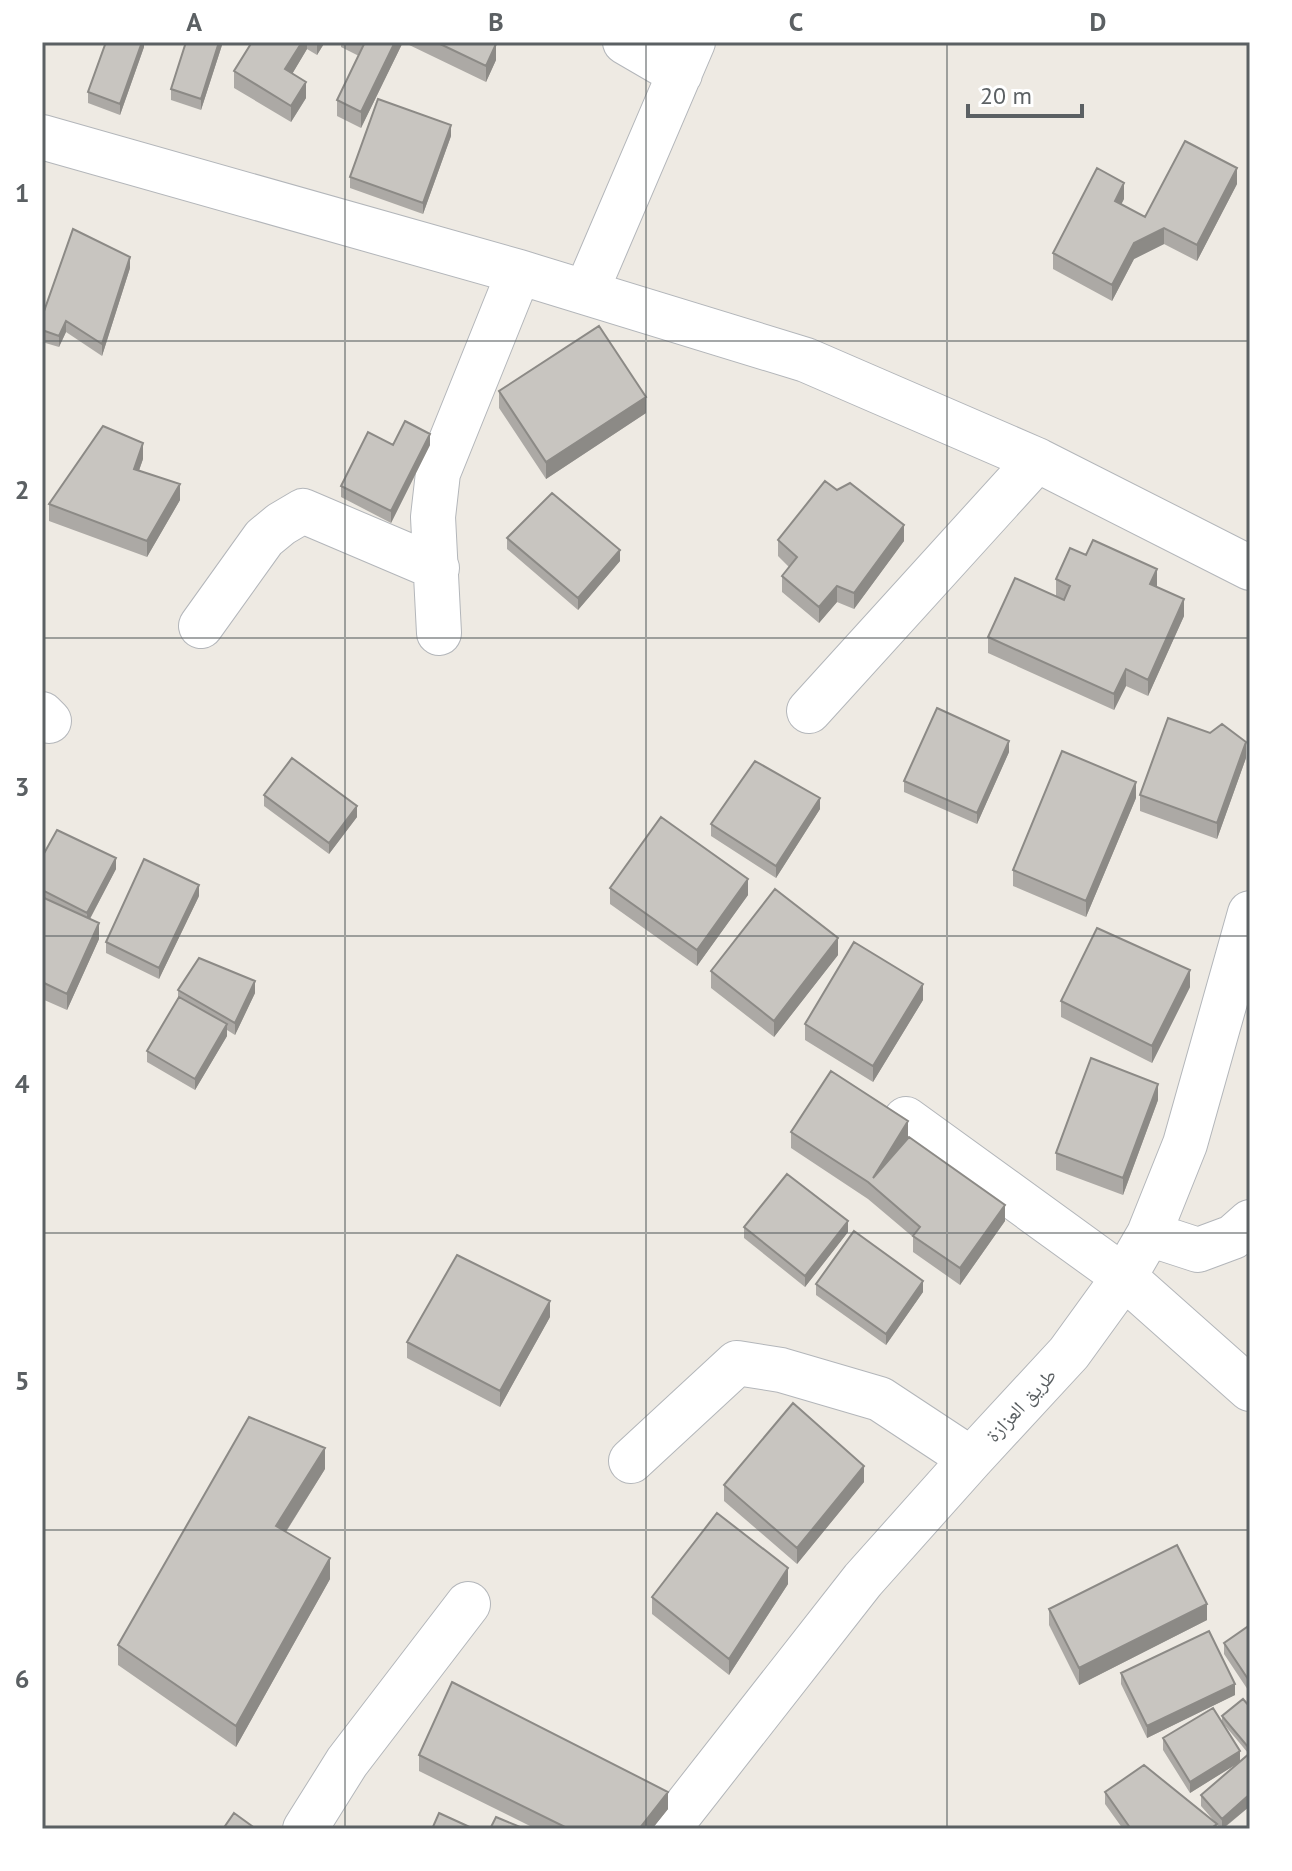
<svg xmlns="http://www.w3.org/2000/svg" width="1292" height="1871" font-family="'PT Sans','Noto Naskh Arabic',sans-serif">
<style>
.lines{fill:none;stroke-linecap:round;stroke-linejoin:round}
.minor-casing{stroke:#b3b6ba;stroke-width:46}
.minor{stroke:#fff;stroke-width:44}
.wall{fill:#aca9a5}
.shaded-wall{fill:#8c8a86}
.building{fill:#c8c5c0;stroke:#8c8a86;stroke-width:2}
.grid{fill:none;stroke:#5b6063;stroke-width:2;stroke-opacity:0.55}
.labels{text-anchor:middle;stroke-width:8;stroke-linejoin:round;paint-order:stroke}
.street-label{font-size:20px;fill:#5b6063;stroke:#fff}
.neatline{fill:none;stroke:#5b6063;stroke-width:3}
.grid-label{font-size:26px;text-anchor:middle;font-weight:bold;fill:#5b6063}
</style>
<rect width="100%" height="100%" fill="#eeeae3"/>
<g class="lines">
<g class="minor-casing">
<path id="minor" d="M625,42L680,74
M42,137L519,272L806,360L1037,460L1250,568
M586,292L693,42
M201,626L264,538L281,524L303,511L437,568
M439,633L433,517L438,473L519,272
M809,711L1037,460
M42,714L49,721
M906,1119L1124,1277L1250,1389
M1149,1234L1198,1250L1233,1237L1250,1222
M631,1461L737,1363L781,1370L880,1399L971,1459
M305,1829L347,1762L468,1604
M668,1829L863,1580L971,1459L1069,1353L1124,1277L1149,1234L1185,1144L1250,913"/>
</g>
<use href="#minor" class="minor"/>
</g>
<path class="wall" d="M144,42V47L120,115L88,103V92Z
M186,42H223L201,110L171,100V89Z
M252,42H325L317,55L307,49L292,74L306,98L291,122L234,88V71Z
M341,42H493L496,60L486,82L403,42L361,128L337,116V100L359,56L341,47Z
M451,136L423,214L350,188V177Z
M1237,184L1197,261L1164,244L1134,259L1112,301L1053,269V253L1124,199L1121,204L1145,217Z
M130,268L102,356L66,332L59,347L42,342V317Z
M499,391L646,413L546,479L499,408Z
M393,445H430L391,523L341,497V486Z
M143,459L139,470L180,500L147,557L49,521V504Z
M507,538L620,561L578,610L507,549Z
M778,540L904,541L854,609L837,602L819,623L782,592V576L789,567L778,556Z
M1056,579L1157,586V587L1184,616L1148,696L1126,686L1114,710L988,653V637L1056,596Z
M1009,752L977,824L904,792V781Z
M1246,758L1217,839L1140,811V795Z
M264,795L357,817L329,854L264,806Z
M1136,798L1086,917L1013,886V870Z
M820,809L776,878L711,836V824Z
M42,857L116,869L90,919L99,939L67,1010L42,999Z
M610,888L748,895L697,966L610,904Z
M199,896L159,979L106,953V942Z
M838,955L774,1037L711,988V971Z
M1190,987L1152,1063L1061,1017V1001Z
M178,990L255,993L235,1035L227,1030V1036L195,1090L147,1062V1051L178,999Z
M923,1000L873,1082L805,1040V1024Z
M1158,1100L1123,1195L1056,1170V1153Z
M791,1132L908,1138L1005,1221L960,1285L913,1252V1237L868,1199L791,1148Z
M744,1227L848,1232L805,1287L744,1238Z
M816,1284L923,1292L886,1345L816,1295Z
M550,1317L500,1407L407,1358V1342Z
M325,1469L286,1532L330,1579L236,1747L118,1665V1645Z
M864,1482L797,1564L724,1501V1485Z
M788,1584L729,1675L652,1614V1597Z
M1049,1609L1207,1620L1079,1685L1049,1625Z
M1250,1625V1693L1224,1654V1643Z
M1121,1673L1235,1695L1147,1738L1121,1684Z
M1250,1707L1248,1753L1222,1722V1716Z
M1163,1738L1240,1762L1250,1753V1806L1223,1829H1221L1217,1825V1829H1123L1105,1804V1792L1215,1822L1201,1806V1795L1239,1762L1190,1793L1163,1750Z
M419,1755L668,1809L652,1829H536L419,1771Z"/>
<path class="shaded-wall" d="M142,42H144V47L120,115V104Z
M219,42H223L201,110V99Z
M302,42H307V49L285,86V69Z
M317,42H325L317,55Z
M395,42H403L361,128V112Z
M496,44V60L486,82V66Z
M306,82V98L291,122V106Z
M451,125V136L423,214V203Z
M1237,168V184L1197,261V245Z
M1124,183V199L1115,217V201Z
M1164,228V244L1134,259L1112,301V285L1134,243Z
M130,257V268L102,356V344Z
M66,321V332L59,347V336Z
M646,397V413L546,479V462Z
M430,434V445L391,523V511Z
M143,443V459L134,485V469Z
M180,484V500L147,557V541Z
M904,525V541L854,609V593Z
M620,550V561L578,610V598Z
M1157,569V586L1150,600V584Z
M837,586V602L819,623V607Z
M1184,599V616L1148,696V680Z
M1126,669V686L1114,710V694Z
M1009,741V752L977,824V813Z
M1246,742V758L1217,839V823Z
M1136,782V798L1086,917V901Z
M820,798V809L776,878V866Z
M357,806V817L329,854V843Z
M116,858V869L87,924V913Z
M748,879V895L697,966V950Z
M199,885V896L159,979V968Z
M99,923V939L67,1010V994Z
M838,938V955L774,1037V1021Z
M1190,970V987L1152,1063V1046Z
M255,981V993L235,1035V1023Z
M923,984V1000L873,1082V1066Z
M227,1024V1036L195,1090V1079Z
M1158,1084V1100L1123,1195V1178Z
M908,1121V1138L873,1178Z
M1005,1205V1221L960,1285V1268Z
M848,1221V1232L805,1287V1276Z
M923,1281V1292L886,1345V1334Z
M550,1301V1317L500,1407V1391Z
M325,1448V1469L276,1547V1526Z
M864,1466V1482L797,1564V1548Z
M330,1558V1579L236,1747V1726Z
M788,1568V1584L729,1675V1659Z
M1207,1604V1620L1079,1685V1668Z
M1235,1684V1695L1147,1738V1726Z
M1240,1751V1762L1190,1793V1782Z
M668,1792V1809L652,1829H639Z
M1250,1794V1806L1222,1829V1819Z"/>
<path class="building" d="M106,42H142L120,104L88,92Z
M186,42H219L201,99L171,89Z
M252,42H302L285,69L306,82L291,106L234,71Z
M365,42H395L361,112L337,100Z
M436,42H493L496,44L486,66Z
M378,99L451,125L423,203L350,177Z
M1185,141L1237,168L1197,245L1164,228L1134,243L1112,285L1053,253L1097,168L1124,183L1115,201L1145,217Z
M73,229L130,257L102,344L66,321L59,336L42,330V317Z
M599,326L646,397L546,462L499,391Z
M405,421L430,434L391,511L341,486L368,432L393,445Z
M103,426L143,443L134,469L180,484L147,541L49,504Z
M825,481L837,490L850,483L904,525L854,593L837,586L819,607L782,576L797,557L778,540Z
M552,493L620,550L578,598L507,538Z
M1093,540L1157,569L1150,584L1184,599L1148,680L1126,669L1114,694L988,637L1015,578L1064,600L1070,586L1056,579L1070,548L1086,555Z
M937,708L1009,741L977,813L904,781Z
M1168,718L1210,733L1222,724L1246,742L1217,823L1140,795Z
M1062,751L1136,782L1086,901L1013,870Z
M292,758L357,806L329,843L264,795Z
M755,761L820,798L776,866L711,824Z
M661,817L748,879L697,950L610,888Z
M57,830L116,858L87,913L42,890V857Z
M144,859L199,885L159,968L106,942Z
M775,889L838,938L774,1021L711,971Z
M42,897L99,923L67,994L42,982Z
M1097,928L1190,970L1152,1046L1061,1001Z
M854,942L923,984L873,1066L805,1024Z
M199,958L255,981L235,1023L178,990Z
M179,997L227,1024L195,1079L147,1051Z
M1091,1058L1158,1084L1123,1178L1056,1153Z
M831,1071L908,1121L873,1178L909,1137L1005,1205L960,1268L913,1236L920,1227L868,1182L791,1132Z
M787,1174L848,1221L805,1276L744,1227Z
M854,1231L923,1281L886,1334L816,1284Z
M457,1255L550,1301L500,1391L407,1342Z
M793,1403L864,1466L797,1548L724,1485Z
M249,1417L325,1448L276,1526L330,1558L236,1726L118,1645Z
M717,1513L788,1568L729,1659L652,1597Z
M1177,1545L1207,1604L1079,1668L1049,1609Z
M1250,1625V1682L1224,1643Z
M1209,1631L1235,1684L1147,1726L1121,1673Z
M452,1682L668,1792L639,1829H569L419,1755Z
M1243,1699L1250,1707V1745L1248,1747L1222,1716Z
M1213,1708L1240,1751L1190,1782L1163,1738Z
M1250,1753V1794L1222,1819L1201,1795Z
M1144,1765L1217,1824L1210,1829H1131L1105,1792Z
M234,1813L256,1829H223Z
M439,1813L474,1829H432Z
M496,1817L525,1829H490Z"/>
<path class="grid" d="M345,42V1829M646,42V1829M947,42V1829M42,341H1250M42,638H1250M42,936H1250M42,1233H1250M42,1530H1250"/>
<g class="labels">
<g class="street-label">
<text transform="translate(1021 1405) rotate(-47)" y="7">طريق العزازة</text>
</g>
</g>
<rect width="1292" height="1871" fill="none" stroke="#ffffff" stroke-width="88"/>
<path d="M968 104v12h114v-12" fill="none" stroke="#5b6063" stroke-width="4"/>
<text x="980" y="104" font-size="24" fill="#5b6063" stroke="#ffffff" stroke-width="6" paint-order="stroke">20 m</text>
<rect x="44" y="44" width="1204" height="1783" class="neatline"/>
<g class="grid-label">
<text x="194" y="31">A</text>
<text x="496" y="31">B</text>
<text x="796" y="31">C</text>
<text x="1098" y="31">D</text>
<text x="22" y="202">1</text>
<text x="22" y="499">2</text>
<text x="22" y="796">3</text>
<text x="22" y="1093">4</text>
<text x="22" y="1390">5</text>
<text x="22" y="1688">6</text>
</g>
</svg>
